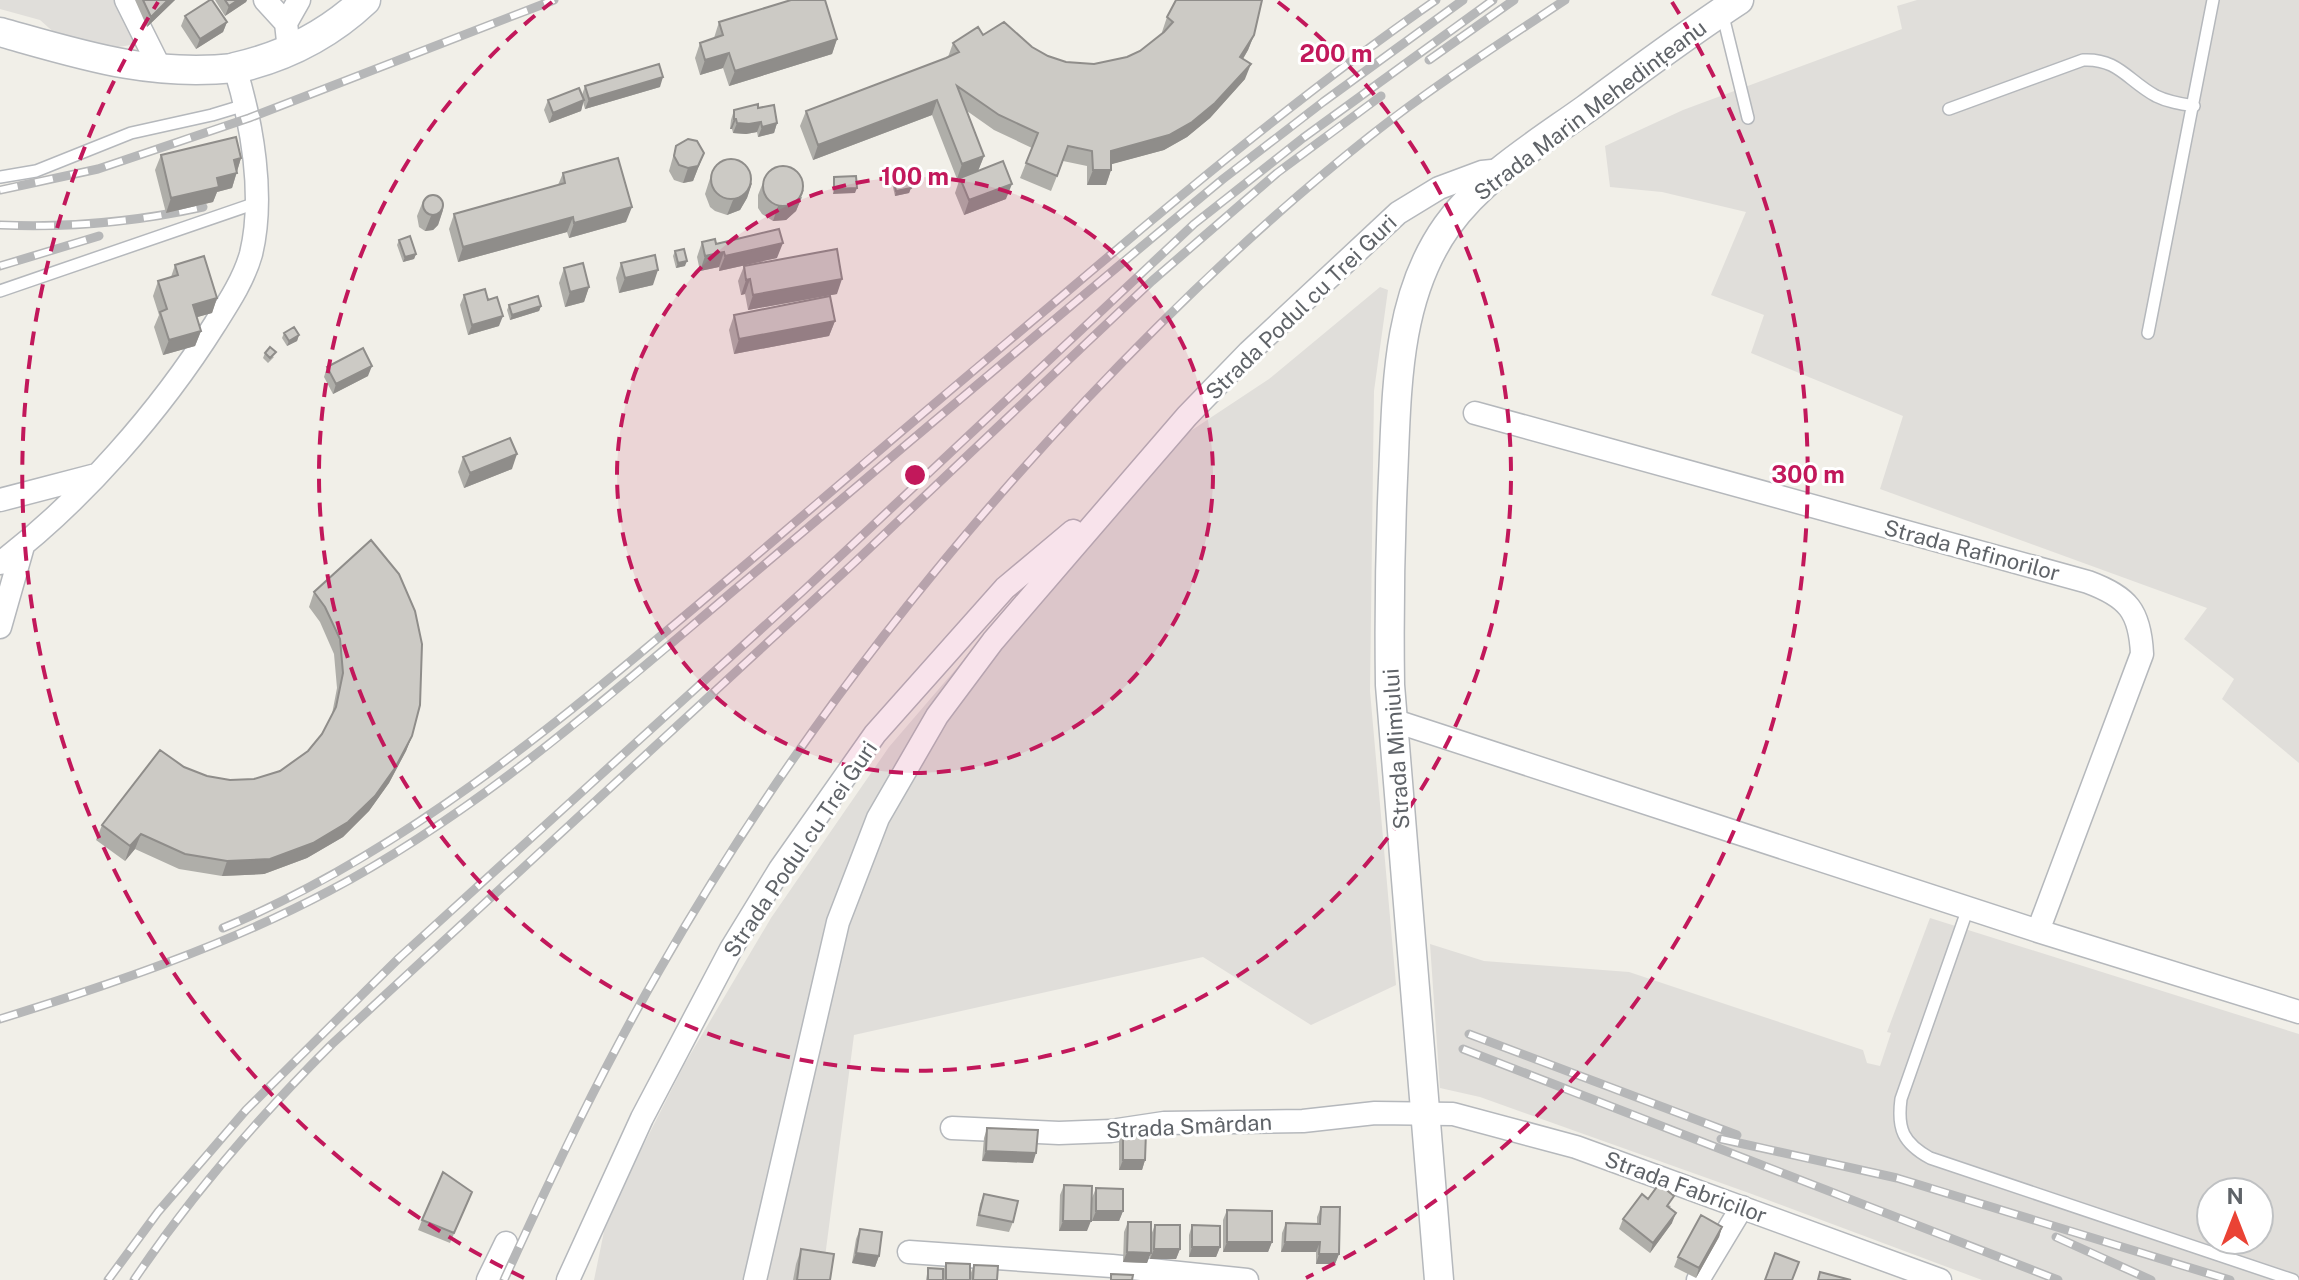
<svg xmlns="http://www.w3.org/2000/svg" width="2299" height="1280" font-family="'Public Sans',sans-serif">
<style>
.industrial{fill:#e0deda;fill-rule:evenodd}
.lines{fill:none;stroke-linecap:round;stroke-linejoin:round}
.service-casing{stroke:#b5b8bc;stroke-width:14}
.minor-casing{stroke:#b5b8bc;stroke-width:25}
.tertiary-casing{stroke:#b5b8bc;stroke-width:31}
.secondary-casing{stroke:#b6babf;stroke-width:33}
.service{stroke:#fff;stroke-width:11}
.minor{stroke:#fff;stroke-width:22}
.tertiary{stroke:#fff;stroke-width:28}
.secondary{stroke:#fff;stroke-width:30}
.rail-casing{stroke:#b6b7b8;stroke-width:9}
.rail{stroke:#fff;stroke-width:6;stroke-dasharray:18;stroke-linecap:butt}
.wall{fill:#afaea9}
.shaded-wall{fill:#8f8d8a}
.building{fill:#cccac5;stroke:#8f8d8a;stroke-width:2}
.ring{fill:none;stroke:#c2185b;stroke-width:4;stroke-dasharray:14 10}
.labels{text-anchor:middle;stroke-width:6;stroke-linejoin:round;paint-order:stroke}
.street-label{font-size:22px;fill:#5f6368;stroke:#fff}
.centre{fill:#c2185b;stroke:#fff;stroke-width:4}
.ring-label{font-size:24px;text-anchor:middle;font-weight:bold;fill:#c2185b;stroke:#fff;stroke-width:6;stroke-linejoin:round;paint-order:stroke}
</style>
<rect width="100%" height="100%" fill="#f1efe8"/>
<path class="industrial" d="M0,0H119L137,44L118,47L57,35L40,20L0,9Z
M1917,0H2299V763L2222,699L2234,679L2184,639L2207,608L1880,489L1903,416L1751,353L1764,315L1711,295L1746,212L1662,192L1610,187L1605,146L1683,110L1902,29L1897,6Z
M1380,287L1388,290L1374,391L1370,691L1396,985L1311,1025L1203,957L854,1035L822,1280H594L607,1217L684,1065L771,918L889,747L1121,477L1269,379Z
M1930,918L2299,1034V1280H1982L1749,1193L1480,1097L1440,1088L1430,944L1484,961L1629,972L1863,1050L1867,1063L1880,1066L1891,1033L1887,1032ZM2211,1192H2259V1240H2211Z"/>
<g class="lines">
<g class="service-casing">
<path id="service" d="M1722,12L1748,118
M1949,109L2083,60C2118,58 2128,81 2156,96C2168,102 2181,104 2194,106
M0,177L36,171L131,133L212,115L245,105
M0,291L256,203
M2148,333L2213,0
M1968,908L1901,1099C1897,1129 1903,1143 1930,1158L2293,1280"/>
</g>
<g class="minor-casing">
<path id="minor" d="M126,0L161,70
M265,0L286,23
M289,50L286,23L299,0
M1475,413L2088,582C2128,597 2140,611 2142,654L2038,931
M0,500L96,475
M0,563C81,502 161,410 215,324C229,302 244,279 251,254C265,196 252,123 235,68
M0,627L23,546
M1392,720L2038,931L2299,1012
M952,1128L1059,1133L1111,1131L1164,1123L1303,1121L1375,1113L1453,1114L1576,1147L1940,1280
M909,1252L1112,1266L1247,1280
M488,1280L506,1243
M568,1280L642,1118L731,949L780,869L875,734L1005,588L1073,531
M755,1280L838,922L878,818L937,716L993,641L1067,555L1187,416L1249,352L1398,213L1439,188L1482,172L1502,170
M1698,1280L1742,1207"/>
</g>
<g class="tertiary-casing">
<path id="tertiary" d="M0,32C82,55 148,77 235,68
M1439,1280L1390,685C1389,616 1390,547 1393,478C1397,393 1395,299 1447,226C1482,177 1537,144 1586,109C1636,72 1687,34 1739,0"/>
</g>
<g class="secondary-casing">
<path id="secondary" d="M235,68C284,57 329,34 365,0"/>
</g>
<use href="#service" class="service"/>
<use href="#minor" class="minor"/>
<use href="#tertiary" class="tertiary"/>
<use href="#secondary" class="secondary"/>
<g class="rail-casing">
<path id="rail" d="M1429,60L1514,0
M0,190L98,169L249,118L554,0
M0,225C69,228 135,222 203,207
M0,266L99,236
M223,928C420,846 583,701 745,565C850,475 956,385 1062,296C1183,193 1305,91 1436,0
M0,1019C112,984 225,946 329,891C480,811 610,695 739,586C900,450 1061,313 1223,179L1323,102L1463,0
M1469,1034L1737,1135
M1463,1049L2058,1280
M1721,1139L1897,1178L2230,1280
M2056,1237L2151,1280
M108,1280L158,1212L246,1110L399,958L803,591L1194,224L1303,138L1493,0
M134,1280C192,1194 259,1117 332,1044L855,562L1152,281L1277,173L1381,96
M504,1280C552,1175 602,1069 660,969C778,763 922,574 1085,401C1174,307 1268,217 1370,136C1432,87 1499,44 1565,0"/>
</g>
<use href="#rail" class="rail"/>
</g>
<path class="wall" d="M135,0H175L147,27Z
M215,0H247L246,2L225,16Z
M185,16L227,22L223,32L196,49L181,26Z
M1167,17L1254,35L1248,50L1243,59L1245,79L1210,118L1187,137L1164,150L1111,164V170L1106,185H1087V166L1063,161L1051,191L1020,178L1032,148L994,130L967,111L984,156L978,171L957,179L932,115L813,160L800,126L806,111L948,57L953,43L983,35L1032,47L1048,56L1066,62L1094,64L1127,57L1140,51L1163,33L1162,32Z
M719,22L837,39L832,54L729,86L723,68L700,75L695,58L700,43L714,38Z
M585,86L660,87L585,109L583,102L581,111L549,123L544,110L548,100L582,95Z
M758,108L777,123L774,133L758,137L757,132L746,134L733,133L732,129H730L731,120L734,110Z
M676,146L704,153L693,181L683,183L674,180L669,171Z
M161,155L241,158L232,188L217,192L213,202L166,213L155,170Z
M712,172L752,183L747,198L740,210L727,215L715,211L710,207L705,194Z
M563,173L626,222L569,238L567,232L458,262L449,229L454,214L558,185Z
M893,178L911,188L909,193L895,196L892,183Z
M960,178L1006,199L964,215L955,193Z
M764,180L804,190L796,211L786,220L773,221L762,214L758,208V195Z
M423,201L443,210L438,225L433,230L425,231L419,227L417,216Z
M399,240L416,254L414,259L403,262L397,245Z
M702,242L716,244L777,258L719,271V267L700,271L697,257Z
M675,251L685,266L676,268L673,256Z
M621,263L653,285L619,293L616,278Z
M175,265L217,298L212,313L197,317L201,331L195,346L163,355L154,327L159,315L153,296L158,281L171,277Z
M744,266L837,294L748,310L745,294L741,295L738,281Z
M564,268L589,287L584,302L565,307L559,283Z
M464,295L488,300L499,326L468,335L460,305Z
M509,305L541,306L539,311L510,320L507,310Z
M734,315L835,321L829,336L734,354L729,330Z
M284,333L299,335L297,341L287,346L282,338Z
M265,353L274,357L268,363L263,358Z
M327,367L368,376L333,394L324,377Z
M463,457L512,469L464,488L458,472Z
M371,540L412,736L406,751L389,783L369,811L343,837L307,858L264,874L222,876L179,869L135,849L125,861L96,840L102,825L184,767L207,776L230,780L254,779L280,771L308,751L322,734L332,714L337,688L334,654L320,622L309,607L314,592Z
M987,1128L1033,1163L982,1161L984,1138Z
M1123,1131L1145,1160L1142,1170H1119V1141Z
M1064,1185L1087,1231H1059L1060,1195Z
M1096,1188L1123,1211L1119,1221H1092V1198Z
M472,1192L450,1243L418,1230L422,1220Z
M984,1194L1013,1222L1009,1232L976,1226L980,1204Z
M1648,1199L1671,1206L1669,1208L1672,1223L1650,1253L1619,1229L1623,1219Z
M1321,1207L1339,1254L1335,1264H1316V1252H1281L1282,1233L1286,1223L1317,1224V1217Z
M1227,1210L1272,1242L1268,1252H1223V1220Z
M1128,1222L1151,1235L1155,1225L1180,1249L1176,1259H1150V1253L1147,1263L1123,1262L1124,1232Z
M1192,1225L1220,1247L1216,1257H1189V1235Z
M1722,1227L1719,1237L1696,1278L1674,1267L1678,1257Z
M860,1229L879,1256L875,1267L852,1263L856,1239Z
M801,1249L830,1280H793L796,1264Z
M946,1263L970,1280H926L928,1268L943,1272Z
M974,1265L997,1280H970V1275Z"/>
<path class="shaded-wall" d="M168,0H175L147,27L151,17Z
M238,0H247L246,2L225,16L229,6Z
M227,22L223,32L196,49L200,39Z
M1254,35L1248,50L1235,72L1240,57Z
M837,39L832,54L729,86L735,71Z
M729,53L723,68L700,75L705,60Z
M1251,64L1245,79L1210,118L1187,137L1164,150L1105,166L1111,151Z
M663,77L660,87L585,109L589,99Z
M584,100L581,111L549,123L553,113Z
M937,100L932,115L813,160L818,145Z
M734,119H736L732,129H730Z
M761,122L757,132L746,134L733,133L737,123Z
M777,123L774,133L758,137L762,127Z
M704,153L693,181L683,183L688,168Z
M984,156L978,171L957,179L962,164Z
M241,158L232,188L217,192L213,202L166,213L171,198L217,178L234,160Z
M1093,170H1111L1106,185H1087Z
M752,183L747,198L740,210L727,215L733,200Z
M1012,184L1006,199L964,215L969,200Z
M857,188L855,193L833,194L834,189Z
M911,188L909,193L895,196L896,191Z
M802,197L796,211L786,220L773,221L778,206Z
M632,207L626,222L569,238L574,223Z
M443,210L438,225L433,230L425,231L431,216Z
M573,217L567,232L458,262L463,247Z
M783,243L777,258L719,271L725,256Z
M724,252L719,267L700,271L705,256Z
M416,254L414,259L403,262L405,257Z
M687,261L685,266L676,268L678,263Z
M658,270L653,285L619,293L625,278Z
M750,279L745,294L741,295L746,280Z
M842,279L837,294L748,310L753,295Z
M589,287L584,302L565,307L570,292Z
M217,298L212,313L187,320L193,305Z
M541,306L539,311L510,320L512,315Z
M503,316L499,326L468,335L472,325Z
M835,321L829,336L734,354L739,339Z
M201,331L195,346L163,355L169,340Z
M299,335L297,341L287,346L289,341Z
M372,366L368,376L333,394L336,384Z
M517,454L512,469L464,488L470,473Z
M412,736L406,751L389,783L369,811L343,837L307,858L264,874L222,876L227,861Z
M141,834L135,849L125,861L130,846Z
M986,1151L1036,1153L1033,1163L982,1161Z
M1123,1160H1145L1142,1170H1119Z
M1096,1211H1123L1119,1221H1092Z
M1676,1213L1672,1223L1650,1253L1653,1243Z
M1063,1221H1091L1087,1231H1059Z
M1722,1227L1719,1237L1696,1278L1699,1268Z
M1227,1242H1272L1268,1252H1223Z
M1285,1242H1320L1316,1252H1281Z
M1192,1247H1220L1216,1257H1189Z
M1154,1249H1180L1176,1259H1150Z
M1127,1252L1151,1253L1147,1263L1123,1262Z
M856,1253L879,1256L875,1267L852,1263Z
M1319,1254H1339L1335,1264H1316Z"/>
<path class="building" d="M143,0H168L151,17Z
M210,0H212L227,22L200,39L185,16Z
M225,0H238L229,6Z
M791,0H825L837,39L735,71L729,53L705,60L700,43L723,35L719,22Z
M1176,0H1262L1254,35L1240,57L1251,64L1215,103L1192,122L1169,135L1111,151V170H1093L1092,151L1068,146L1057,176L1026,163L1038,133L999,115L957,86L984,156L962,164L937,100L818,145L806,111L946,58L959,52L953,43L978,27L983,35L1004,22L1032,47L1048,56L1066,62L1094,64L1127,57L1140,51L1164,32L1173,22L1167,17Z
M659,64L663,77L589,99L585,86Z
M579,88L584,100L553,113L548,100Z
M758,104V108L774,105L777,123L762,127L761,122L749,124L737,123L736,119H734V110Z
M236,137L241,158L234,160L237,173L217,178L219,187L171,198L161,155Z
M688,139L697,141L704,153L698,166L688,168L679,165L674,156L676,146Z
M618,158L632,207L574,223L573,217L463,247L454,214L565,183L563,173Z
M711 179a20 20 0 1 1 40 0a20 20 0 1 1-40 0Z
M1003,161L1012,184L969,200L960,178Z
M763 186a20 20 0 1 1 40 0a20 20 0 1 1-40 0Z
M908,174L911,188L896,191L893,178Z
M856,176L857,188L834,189V177Z
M423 205a10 10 0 1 1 20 0a10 10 0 1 1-20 0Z
M779,229L783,243L725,256L724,252L705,256L702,242L715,239L716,244Z
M410,236L416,254L405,257L399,240Z
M684,249L687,261L678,263L675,251Z
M837,249L842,279L753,295L750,279L746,280L744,266Z
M655,255L658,270L625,278L621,263Z
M204,256L217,298L193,305L201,331L169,340L160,312L167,309L158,281L178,275L175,265Z
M583,263L589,287L570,292L564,268Z
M485,289L488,300L497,297L503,316L472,325L464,295Z
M538,296L541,306L512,315L509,305Z
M830,296L835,321L739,339L734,315Z
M294,327L299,335L289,341L284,333Z
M270,347L276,352L270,358L265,353Z
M363,348L372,366L336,384L327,367Z
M510,438L517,454L470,473L463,457Z
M371,540L399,574L415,611L422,644L420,705L412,736L395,768L375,796L348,822L313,843L270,859L227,861L185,854L141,834L130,846L102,825L160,750L184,767L207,776L230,780L254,779L280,771L308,751L322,734L336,707L343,673L340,639L325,607L314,592Z
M987,1128L1038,1130L1036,1153L986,1151Z
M1123,1131L1146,1132L1145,1160H1123Z
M443,1172L472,1192L454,1233L422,1220Z
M1659,1184L1674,1196L1667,1206L1676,1213L1653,1243L1623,1219L1642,1194L1648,1199Z
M1064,1185L1092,1186L1091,1221H1063Z
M1096,1188L1123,1189V1211H1096Z
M984,1194L1018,1201L1013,1222L979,1215Z
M1321,1207H1340L1339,1254H1319L1320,1242H1285L1286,1223L1320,1224Z
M1227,1210L1272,1211V1242H1227Z
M1701,1215L1722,1227L1699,1268L1678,1257Z
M1128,1222H1151V1253L1127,1252Z
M1155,1225H1180V1249H1154Z
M1192,1225L1220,1226V1247H1192Z
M860,1229L882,1232L879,1256L856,1253Z
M801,1249L834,1254L830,1280H797Z
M1775,1253L1799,1262L1792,1280H1765Z
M946,1263L970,1264V1280H946Z
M974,1265L998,1266L997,1280H973Z
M928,1268L943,1269V1280H928Z
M1820,1272L1851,1280H1818Z
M1111,1274L1133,1275L1132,1280H1111Z"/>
<circle cx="915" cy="475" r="298" fill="#c2185b" fill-opacity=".12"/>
<g class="ring">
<circle cx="915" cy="475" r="298"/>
<path d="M1278 2A596 596 0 1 1 552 2"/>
<path d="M524 1278A893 893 0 0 1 158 2M1672 2A893 893 0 0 1 1306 1278"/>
</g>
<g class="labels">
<g class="street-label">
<text transform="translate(1590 110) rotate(-37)" y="8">Strada Marin Mehedințeanu</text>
<text transform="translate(1301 307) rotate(-44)" y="8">Strada Podul cu Trei Guri</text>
<text transform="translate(1972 550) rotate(15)" y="8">Strada Rafinorilor</text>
<text transform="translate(1396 749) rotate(-94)" y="8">Strada Mimiului</text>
<text transform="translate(800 849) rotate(-56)" y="8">Strada Podul cu Trei Guri</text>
<text transform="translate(1189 1126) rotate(-3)" y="8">Strada Smârdan</text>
<text transform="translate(1686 1187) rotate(20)" y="8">Strada Fabricilor</text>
</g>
</g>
<circle cx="915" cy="475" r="12" class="centre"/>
<g class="ring-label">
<text x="1336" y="62">200 m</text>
<text x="915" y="185">100 m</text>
<text x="1808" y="483">300 m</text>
</g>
<g transform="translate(2235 1216)"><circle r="38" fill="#ffffff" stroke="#bfc1c3" stroke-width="2"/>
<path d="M0-6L14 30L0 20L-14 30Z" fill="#ea4335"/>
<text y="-12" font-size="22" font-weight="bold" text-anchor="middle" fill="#5f6368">N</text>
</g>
</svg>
